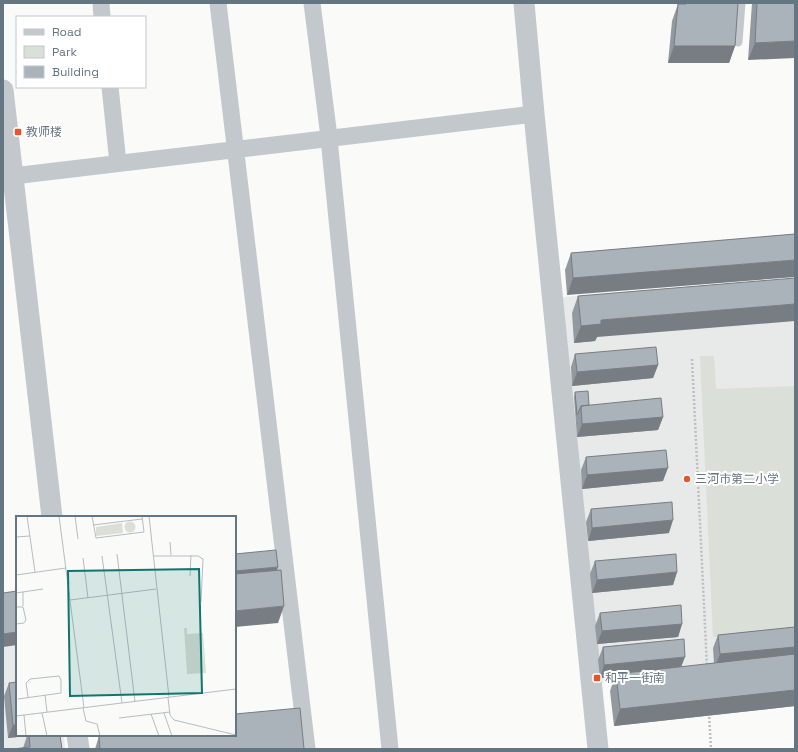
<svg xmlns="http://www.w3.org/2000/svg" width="798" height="752" font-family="'Space Grotesk','Noto Sans SC',sans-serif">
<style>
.built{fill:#e8e9e9}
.green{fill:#dadfd7}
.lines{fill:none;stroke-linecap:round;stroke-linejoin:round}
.path{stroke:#bbbfc2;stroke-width:2.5;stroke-dasharray:2 2;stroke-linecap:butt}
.service{stroke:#c3c8cc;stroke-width:9}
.minor{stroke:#c3c8cc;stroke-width:17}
.tertiary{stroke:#c3c8cc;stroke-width:21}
.wall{fill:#929a9f}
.shaded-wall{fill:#777d82}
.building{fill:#aab3b9;stroke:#777d82}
.poi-dot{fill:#e4572e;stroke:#fff;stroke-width:1.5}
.labels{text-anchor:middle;stroke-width:4;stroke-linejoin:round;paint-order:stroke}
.poi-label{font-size:12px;fill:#657683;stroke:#fff;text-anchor:start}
.inset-road{fill:none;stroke:#b5bdc2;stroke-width:1}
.view{fill:#0f766e;fill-opacity:0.15;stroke:#0f766e;stroke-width:2}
.inset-edge{fill:none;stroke:#657683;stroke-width:2}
</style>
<rect width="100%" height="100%" fill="#fafaf8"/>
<path class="built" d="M795,278V661L599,683L563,297Z
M17,594V735H64L65,749H3V595Z"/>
<path class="green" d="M700,356H714L716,389L795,386V633L713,637Z"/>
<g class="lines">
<path class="path" d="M692,359L707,667
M709,713L711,749"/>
<path class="service" d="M738,42L741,3"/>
<path class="minor" d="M101,3L102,17
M218,3L307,749
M312,3L328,129L390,749
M110,87L118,163
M13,176L534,114"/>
<path class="tertiary" d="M524,3L534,114L598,749
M3,90L52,517
M77,735L79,749"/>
</g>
<path class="wall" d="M680,3H738L735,46L729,63H668L672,21L678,4H680Z
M752,3H795L748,60Z
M795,234L567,295L565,270L571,253Z
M578,296L597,337L595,341L574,343L572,313Z
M575,354L658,365L653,378L572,386L571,367Z
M575,392L589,405L663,417L658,430L577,437L574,397Z
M586,457L663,481L582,489L581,470Z
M591,509L669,533L588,541L586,522Z
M595,561L677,572L673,585L592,593L590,574Z
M600,613L682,624L678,637L597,644L595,626Z
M795,627V706L614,726L610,691L615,676L600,678L598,660L603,647L682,667L714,663L713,648L718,635Z
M9,683L17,735H60L62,749L23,748L27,736L8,738L4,696Z
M99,736L304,749H95Z"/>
<path class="shaded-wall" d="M795,41V58L748,60L755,43Z
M674,46H735L729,63H668Z
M795,260V277L567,295L573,278Z
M795,304V321L597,337L595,341L574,343L581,326L601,320Z
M658,365L653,378L572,386L577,372Z
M663,417L658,430L577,437L582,424Z
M668,468L663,481L582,489L587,475Z
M673,520L669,533L588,541L592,528Z
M278,567L275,576L235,580V571Z
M677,572L673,585L592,593L597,580Z
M284,606L278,623L235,627V611Z
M682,624L678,637L597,644L602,631Z
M17,632V645L3,647V634Z
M795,647V659L715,667L720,654Z
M685,657L680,670L616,674L615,676L600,678L604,665Z
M795,690V706L614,726L620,709Z
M13,725H17V735H28L27,736L8,738Z"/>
<path class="building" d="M686,3H738L735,46H674L678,4H686Z
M757,3H795V41L755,43Z
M795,234V260L573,278L571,253Z
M795,278V304L601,320V324L581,326L578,296Z
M656,347L658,365L577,372L575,354Z
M588,391L589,405L581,406L577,415L575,392Z
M661,398L663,417L582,424L581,406Z
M666,450L668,468L587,475L586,457Z
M672,502L673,520L592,528L591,509Z
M276,550L278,567L235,571V554Z
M676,554L677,572L597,580L595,561Z
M281,570L284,606L235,611V574Z
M17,591V632L3,634V593Z
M681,605L682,624L602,631L600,613Z
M795,627V647L720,654L718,635Z
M684,639L685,657L604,665L603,647Z
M795,654V690L620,709L616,674Z
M17,682V725H13L9,683Z
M300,708L304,749H100L99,736L113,735H235V714Z
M29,735H60L62,749H13L30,747Z"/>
<g class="poi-dot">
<rect x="14" y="128" width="8" height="8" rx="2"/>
<circle cx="687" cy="479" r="4"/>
<rect x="593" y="674" width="8" height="8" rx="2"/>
</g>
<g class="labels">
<g class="poi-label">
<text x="26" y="136">教师楼</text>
<text x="695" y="483">三河市第二小学</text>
<text x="605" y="682">和平一街南</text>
</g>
</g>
<g transform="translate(16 516)">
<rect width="220" height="220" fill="#fafaf8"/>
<path d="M108.5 11a5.5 5.5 0 1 1 11 0a5.5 5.5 0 1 1-11 0ZM106,7L107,17L80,20V11ZM168,112H171V118L187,117L190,157L171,158Z" fill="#dadfd7"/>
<path class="inset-road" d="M11,0L19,56M43,0L68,192M59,0L62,23M76,0L80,22L128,16L126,0M133,0L153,181M77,9L126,3M0,21L14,20M154,26L155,39M101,38L119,186M86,40L106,187M137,40H182L187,43L185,86M67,42L72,82M0,59L50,52M174,60L175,39M7,76V90M0,77L27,73M54,84L140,73M0,91H7L10,104L8,107L0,108M29,179L31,196M152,182L154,199L158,204L220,219M2,183L45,177V164L43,160L14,163L10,167L12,181M67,192L70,205L81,208L84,220M26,197L31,220M148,197L156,220M135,198L143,220M8,199L10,220M0,200L220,173M103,202L154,196"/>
<path class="view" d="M183,53L186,177L54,180L52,55Z"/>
<rect width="220" height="220" class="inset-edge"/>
</g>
<rect width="798" height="752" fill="none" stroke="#657683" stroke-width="8"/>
<rect x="16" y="16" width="130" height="72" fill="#ffffff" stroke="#c1c8cd"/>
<rect x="24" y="29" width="20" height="6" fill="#c3c8cc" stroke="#c1c8cd"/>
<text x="52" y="36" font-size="12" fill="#657683">Road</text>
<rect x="24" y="46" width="20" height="12" fill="#dadfd7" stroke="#c1c8cd"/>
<text x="52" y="56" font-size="12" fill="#657683">Park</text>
<rect x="24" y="66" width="20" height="12" fill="#aab3b9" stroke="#c1c8cd"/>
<text x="52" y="76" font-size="12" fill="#657683">Building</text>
</svg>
